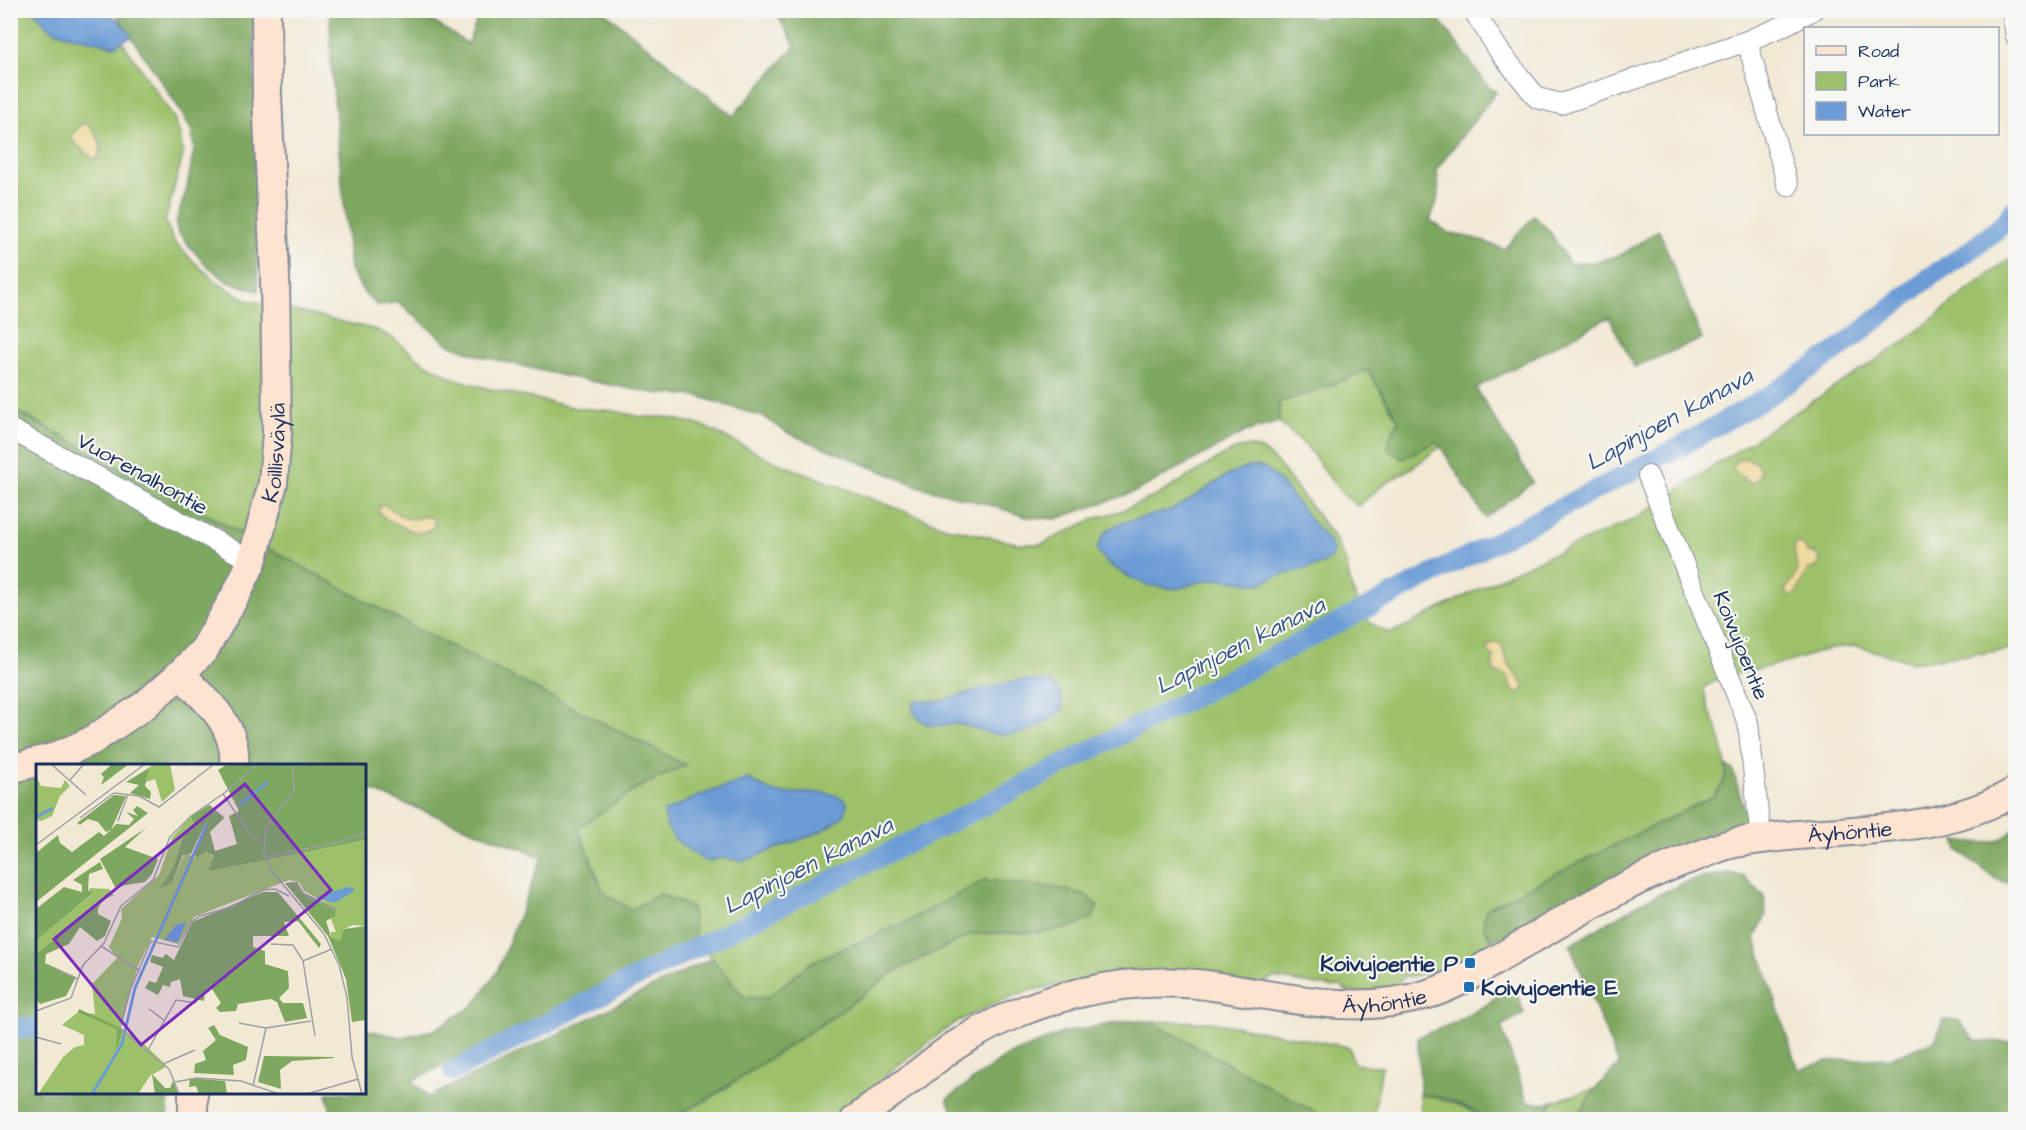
<svg xmlns="http://www.w3.org/2000/svg" width="2026" height="1130" font-family="'Architects Daughter',sans-serif">
<style>
.green{fill:#9dc16b;stroke:#5c7864;stroke-width:1.5}
.forest{fill:#7ea75f;stroke:#4c6b5e;stroke-width:1.5}
.sand{fill:#eeda9e;stroke:#84847e;stroke-width:1.5}
.water{fill:#6c9cd5;stroke:#44669a;stroke-width:1.5}
.lines{fill:none;stroke-linecap:round;stroke-linejoin:round}
.canal{stroke:#6c9cd5;stroke-width:20}
.minor-casing{stroke:#868c9a;stroke-width:22}
.secondary-casing{stroke:#868c9a;stroke-width:32}
.minor{stroke:#fff;stroke-width:20}
.secondary{stroke:#fde4d1;stroke-width:28}
.poi-dot{fill:#1f6fb2;stroke:#f6f6f2;stroke-width:2}
.labels{text-anchor:middle;stroke-width:4.5;stroke-linejoin:round;paint-order:stroke}
.street-label{font-size:22px;fill:#1b2f5e;stroke:#f6f6f2}
.poi-label{font-size:22px;font-weight:bold;fill:#1b2f5e;stroke:#f6f6f2;text-anchor:end}
.water-label{font-size:24px;font-style:italic;fill:#375588;stroke:#f6f6f2}
.inset-river{fill:none;stroke:#6c9cd5;stroke-width:3}
.inset-road{fill:none;stroke:#9c9fa5;stroke-width:1.5}
.view{fill:#7b2cbf;fill-opacity:0.15;stroke:#7b2cbf;stroke-width:3}
.inset-edge{fill:none;stroke:#1b2f5e;stroke-width:3}
</style>
<rect width="100%" height="100%" fill="#f6f6f2"/>
<filter id="ink" filterUnits="userSpaceOnUse"><feTurbulence type="fractalNoise" baseFrequency=".0167" numOctaves="2"/><feDisplacementMap in="SourceGraphic" scale="12" xChannelSelector="R" yChannelSelector="G"/><feConvolveMatrix kernelMatrix="1 2 1 2 8 2 1 2 1" color-interpolation-filters="sRGB"/></filter>
<filter id="wash" filterUnits="userSpaceOnUse"><feTurbulence type="fractalNoise" baseFrequency=".008" numOctaves="4" result="noise"/><feDisplacementMap in="SourceGraphic" scale="24" xChannelSelector="R" yChannelSelector="G"/><feGaussianBlur stdDeviation="1.35" result="paint"/><feColorMatrix in="noise" values="0 0 0 0 0 0 0 0 0 0 0 0 0 0 0 0 0 1.4 0 .05"/><feComposite in="paint" operator="in"/></filter>
<g filter="url(#wash)">
<rect width="100%" height="100%" fill="#f2e9d5"/>
<path class="green" d="M11,11H102L174,118L180,135L183,155L165,221L174,241L193,261L219,284L247,300L377,330L394,339L423,362L452,378L486,388L576,408L615,411L641,417H665L688,422L705,427L778,463L946,527L1020,544H1042L1093,519L1120,511L1158,495L1224,455L1240,448L1250,446L1264,451L1280,466L1336,540L1346,563L1352,590L1370,623L1389,633L1406,626L1512,572L1635,519L1701,474L1901,344L1972,287L2015,255V646L2007,650L1912,662L1856,646L1832,648L1789,662L1722,677L1703,688L1709,710L1718,730L1727,770L1721,789L1712,797L1485,932L1493,940L1471,955L1444,969L1408,977L1404,976L1396,987L1370,994L1347,992L1341,986L1330,987L1273,978L1264,984L1062,985L1027,991L987,1007L953,1024L892,1070L870,1092L835,1119H669L709,1099L839,1013L895,971L972,934L1041,932L1072,927L1098,906L1083,894L1055,888L985,880L904,923L812,962L767,998H745L695,940L692,908L660,894L631,910L604,893L578,827L641,786L685,765L415,628L11,408Z
M1368,370L1399,421L1390,436L1402,459L1437,440L1441,446L1415,466L1383,485L1358,506C1336,492 1326,472 1311,452C1303,441 1289,432 1279,422L1278,402L1311,393Z
M1150,1021L1211,1022L1349,1047L1354,1064L1382,1067L1373,1119H1327Z
M1595,1089L1575,1119L1545,1120L1553,1101Z
M1420,1094C1445,1099 1465,1106 1486,1119H1421Z"/>
<path class="forest" d="M1300,10C1312,20 1325,21 1337,11H1433L1488,86L1496,92L1437,169L1439,196L1430,220L1449,233L1473,238L1504,249L1534,216L1550,232L1570,264L1595,262L1621,255L1659,230L1702,339L1634,367L1609,317L1476,388L1533,482L1485,518L1437,441L1402,459L1388,449L1390,436L1399,421L1368,370L1311,393L1279,402V422L1245,432L1137,491L1056,519L1026,517L997,507L920,487L788,433L764,417L697,396L653,393L564,376L480,356L448,344L398,302L378,306L365,294L350,270L331,64L330,11H417L468,44L480,11H604L733,116L795,46L775,11Z
M114,11H253L258,291L228,282L204,263L177,231L176,222L187,188L194,149L191,130L175,102Z
M10,408L415,628L686,765L641,786L578,828L604,893L631,910L660,894L692,908L695,940L412,1081L429,1097L712,958L745,998H767L812,962L904,923L985,880L1055,888L1084,894L1098,906L1093,918L1072,927L1041,932L972,934L895,971L839,1012L708,1099L669,1119H332L327,1093L364,1092L365,1030L401,1037L434,1030L473,1006L497,972L542,857L368,789L365,793L364,766H38V1092L169,1093L167,1119H11Z
M1726,765L1733,770L1748,823L1744,827H1730L1708,834L1572,898L1514,934L1493,940C1483,930 1481,922 1487,908L1712,797C1721,789 1728,777 1726,765Z
M2015,828V883L2012,885L1996,879L1958,850L1956,840C1980,843 1997,848 2015,828Z
M1728,873L1745,877L1764,896L1766,915L1755,938L1798,1070L1826,1061L1889,1058L1935,1041L1943,1020H1958L1975,1041L2015,1042V1119H1575L1595,1089L1619,1065L1570,945L1644,901L1691,880Z
M1501,992L1517,993L1524,1014L1501,1026L1527,1101L1545,1104L1553,1101L1545,1119H1486L1472,1110L1447,1099L1420,1094L1418,1037L1454,1023L1486,1005Z
M1133,1020L1150,1021L1327,1119H956L947,1099L1005,1057L1065,1032Z"/>
<path class="sand" d="M83,123C93,125 97,137 101,145L98,158L93,159L72,140L73,134Z
M1741,459C1752,459 1756,461 1761,471L1758,478L1754,482H1748L1733,469L1734,463Z
M381,505C392,506 396,515 406,518C415,520 422,516 431,517L434,520V527C420,536 411,532 397,524C389,520 383,519 378,510Z
M1801,543L1808,553H1814L1819,557L1820,562L1817,567L1807,570L1797,592L1792,596L1787,594L1785,589C1803,571 1796,569 1794,548L1796,544Z
M1494,643L1501,644L1507,662L1524,685L1523,690L1518,693L1514,692L1510,685L1509,678L1505,675L1494,672L1493,662L1494,657L1489,652L1488,647Z"/>
<path class="water" d="M34,11H107L122,24L132,36L114,46L57,32L47,26Z
M1254,466L1266,468L1281,483L1332,546L1333,553L1330,559L1320,565L1277,576L1259,584L1221,579L1202,581L1177,589L1147,585L1126,575L1107,563L1097,549C1100,543 1102,536 1106,532C1119,520 1150,517 1168,511C1199,499 1217,474 1254,466Z
M1021,680L1050,682L1061,694L1062,711C1042,727 1015,740 989,733C978,730 969,725 958,724C937,724 927,732 913,711L914,702L921,700L938,702L980,689Z
M748,779C756,783 765,789 774,792C798,798 826,784 847,802L845,814L832,825L815,834L743,861L720,858L707,862C685,847 667,841 664,812L704,794Z"/>
<g class="lines">
<path class="canal" d="M10,1028H38
M453,1071L621,985L973,811L1681,446L1767,397L1838,350L1930,277L1968,252L2000,227L2016,208"/>
</g>
</g>
<g filter="url(#ink)">
<g class="lines">
<g class="minor-casing">
<path id="minor" d="M1473,10L1500,52L1537,98L1561,104L1747,41L1781,27L1813,10
M2012,10L2016,36
M1747,41L1788,186
M10,429L252,561
M1648,476L1748,723L1761,839"/>
</g>
<g class="secondary-casing">
<g id="secondary">
<path d="M180,674C207,700 238,726 234,766"/>
<path id="s1" d="M10,769L55,757L91,741L145,705L180,674L204,650L238,591L252,561L273,483L277,433L275,275L267,95L266,10"/>
<path d="M193,1120V1092"/>
<path id="s2" d="M855,1120C875,1105 896,1090 916,1075C929,1065 942,1054 956,1045C1031,997 1129,972 1219,987C1288,998 1359,1016 1428,994C1456,986 1480,969 1506,954C1569,918 1630,878 1700,855C1711,851 1723,845 1735,843C1827,825 1931,841 2016,791"/>
</g>
</g>
<use href="#minor" class="minor"/>
<use href="#secondary" class="secondary"/>
</g>
</g>
<g class="poi-dot">
<rect x="1464" y="957" width="12" height="12" rx="3"/>
<rect x="1463" y="981" width="12" height="12" rx="3"/>
</g>
<g class="labels">
<g class="street-label">
<text dy="8" stroke="none"><textPath href="#s1" startOffset="444">Koillisväylä</textPath></text>
<text transform="translate(143 473) rotate(29)" y="8">Vuorenalhontie</text>
<text transform="translate(1742 645) rotate(68)" y="8">Koivujoentie</text>
<text dy="8" stroke="none"><textPath href="#s2" startOffset="1071">Äyhöntie</textPath></text>
<text dy="8" stroke="none"><textPath href="#s2" startOffset="568">Äyhöntie</textPath></text>
</g>
<g class="poi-label">
<text x="1458" y="971">Koivujoentie P</text>
<text x="1481" y="995" text-anchor="start">Koivujoentie E</text>
</g>
<g class="water-label">
<text transform="translate(1669 419) rotate(-29)" y="8">Lapinjoen kanava</text>
<text transform="translate(1240 645) rotate(-27)" y="8">Lapinjoen kanava</text>
<text transform="translate(808 865) rotate(-27)" y="8">Lapinjoen kanava</text>
</g>
</g>
<g transform="translate(36 764)">
<rect width="330" height="330" fill="#f2e9d5"/>
<path d="M119,0H134L139,26L126,38L119,15L110,18L112,4ZM0,12L5,22L25,24L29,16L34,22L24,32L16,52L5,57L0,56ZM155,52L157,61L148,70L137,103L123,125L136,119L149,89L161,94L170,88L178,93L173,106L330,76V162L317,161L308,165L304,178L300,175L295,173V168H300L295,155L299,144L268,127L263,118L253,116L158,153L142,180L116,173L102,202L84,263L106,278L130,301L128,304L114,312L102,330H2L27,293L39,283L48,281V271L26,261L42,248L59,250L56,220L81,194L73,183L86,154L85,145L123,111L136,74ZM53,124L73,125L78,132L68,134L62,145L61,139L0,190V177L55,131Z" fill="#9dc16b"/>
<path d="M76,0H93L65,21L68,13L65,10ZM192,0H330V76L172,107L178,92L170,88L161,94L158,91L171,56L155,90L147,91L136,119L123,125L137,103L148,70L157,60L155,52L173,41L188,54L174,68L179,87L201,80L193,52L203,47L182,6ZM113,4L109,22L115,28L114,35L94,29L103,21L90,18ZM78,31L90,32L75,66L80,60L93,61L98,55L90,48L102,52L97,46L101,42L112,49L0,138V89L22,71L24,79L36,88L63,68L68,72L75,66L70,68L62,58L52,55L44,61L41,59ZM110,64L89,83L122,95L116,110L109,118L79,123L64,95ZM64,98L67,105L53,110L52,126L57,129L0,177V145L28,123L46,128V121L37,116ZM261,118L268,129L300,144L299,152L290,157L295,173L304,177L308,165L330,162V256L316,258L310,215L292,172L249,119ZM227,128H242L285,180L283,184L262,157L248,158L253,172H217V183L229,187V200L252,207L253,224L243,234L247,239H267L271,254L249,258L241,238L235,235L202,240L200,247L184,248L180,244L185,239L176,225L169,227L168,237L147,232L144,215L135,218L134,223L127,221L122,231L109,224L113,217L120,219L127,203L114,198L116,191L126,194L130,190L138,196L156,158ZM62,139V150L75,157L69,172L61,177L44,163L33,180L10,190L9,199L40,213L30,232L4,240L0,235V190ZM43,245L87,265L80,286L81,265L42,248ZM178,261L184,271L212,283L210,296L197,301L198,311L158,309L159,300L170,296L167,287L180,276L172,264ZM228,292L298,293V294L256,297L244,306L245,325L222,318ZM116,310L129,324H134L137,317L142,330H119ZM154,314L189,317L191,330H163L160,322L153,323Z" fill="#7ea75f"/>
<path d="M312,123L318,124L317,128L298,139L280,133ZM150,158L142,178L128,176L140,161Z" fill="#6c9cd5"/>
<path class="inset-river" d="M203,41L232,18M0,53L17,44M56,330L86,280L99,224L171,60"/>
<path class="inset-road" d="M15,0L50,31M256,0L258,26L230,64L228,89L236,107L288,170L303,201L311,233L316,293L326,330M34,16L48,0M187,30L222,0M173,41L188,54M44,54L78,29L103,32L123,43L178,0M82,57L92,30M0,81L109,0M229,93L299,79L330,68M256,118L270,132L300,146M235,180L257,181L267,197L279,272M65,182L104,207M267,197L296,185M19,205L42,215M113,245L128,256M0,247L35,234L47,201L68,179L85,142L117,116L134,73L155,52L187,30L216,73L227,77M203,259L230,264M0,273L25,280M112,286L140,236L160,239M127,300L159,286M139,318L161,314L205,317L243,330M217,322L230,264L275,257M143,330L133,305L84,265L95,224L115,177L142,183L155,158L164,152L195,143L227,126L239,125L253,132M271,330L322,315"/>
<path class="view" d="M209,20L295,126L105,281L18,175Z"/>
<rect width="330" height="330" class="inset-edge"/>
</g>
<rect width="2026" height="1130" fill="none" stroke="#f6f6f2" stroke-width="36"/>
<rect x="1804" y="27" width="195" height="108" fill="#f6f6f2" stroke="#9ea6b7" stroke-width="1.5"/>
<rect x="1816" y="46" width="30" height="9" fill="#fde4d1" stroke="#9ea6b7" stroke-width="1.5"/>
<text x="1858" y="57" font-size="18" fill="#1b2f5e">Road</text>
<rect x="1816" y="72" width="30" height="18" fill="#9dc16b" stroke="#9ea6b7" stroke-width="1.5"/>
<text x="1858" y="87" font-size="18" fill="#1b2f5e">Park</text>
<rect x="1816" y="102" width="30" height="18" fill="#6c9cd5" stroke="#9ea6b7" stroke-width="1.5"/>
<text x="1858" y="117" font-size="18" fill="#1b2f5e">Water</text>
</svg>
